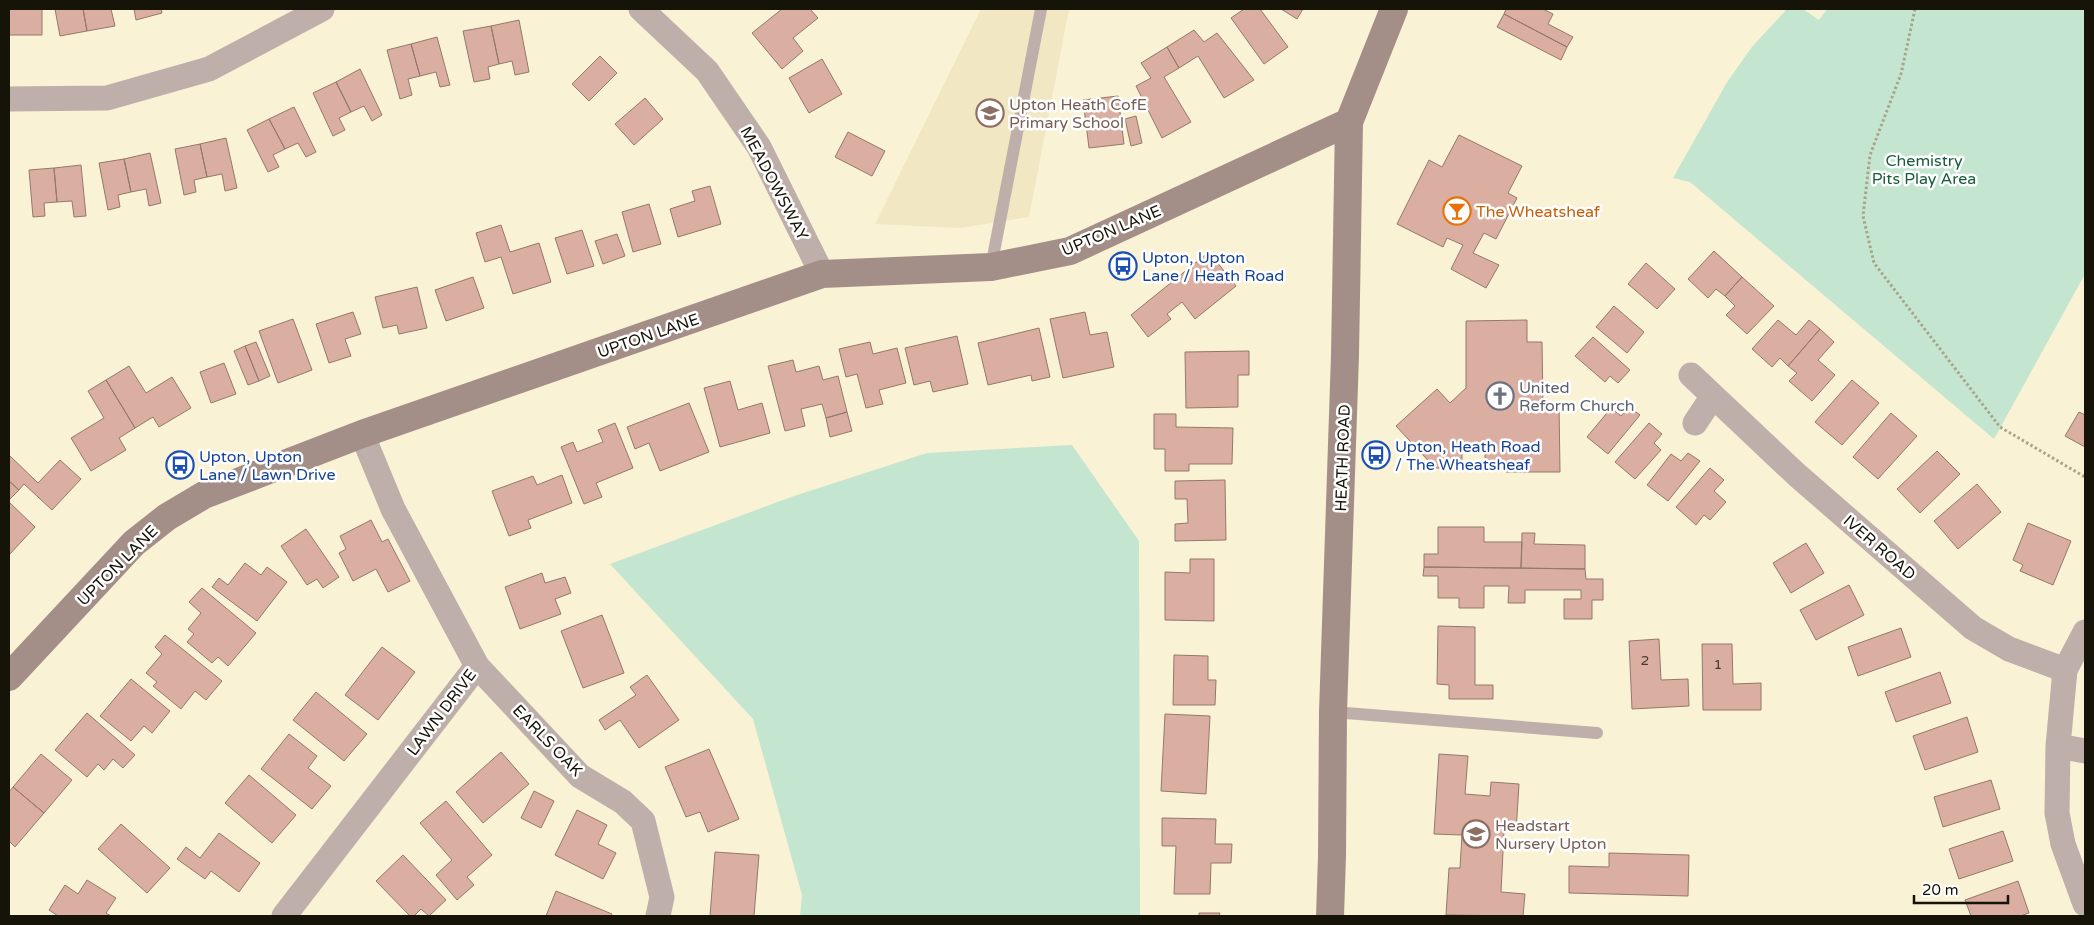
<svg xmlns="http://www.w3.org/2000/svg" width="2094" height="925" font-family="'Varela Round',sans-serif">
<style>
.built{fill:#f1e7c2}
.green{fill:#c4e5d0}
.building{fill:#daaea0;stroke:#95786e}
.lines{fill:none;stroke-linecap:round;stroke-linejoin:round}
.path{stroke:#a9a38c;stroke-width:3;stroke-dasharray:2.5 2.5;stroke-linecap:butt}
.lane{stroke:#beafab;stroke-width:12}
.street{stroke:#beafab;stroke-width:25}
.secondary{stroke:#a48f88;stroke-width:28}
.labels{text-anchor:middle;stroke-width:5;stroke-linejoin:round;paint-order:stroke}
.number-label{font-size:14px;fill:#473a2e}
.education-label{font-size:16px;fill:#785e54;stroke:#fff;text-anchor:start}
.park-label{font-size:16px;fill:#195c3c;stroke:#fff}
.street-label{font-size:16px;fill:#161308;stroke:#fff}
.food-label{font-size:16px;fill:#c56008;stroke:#fff;text-anchor:start}
.transit-label{font-size:16px;fill:#164399;stroke:#fff;text-anchor:start}
.worship-label{font-size:16px;fill:#5b616d;stroke:#fff;text-anchor:start}
</style>
<rect width="100%" height="100%" fill="#faf2d4"/>
<path class="built" d="M981,9H1069L1029,217L960,228L875,224Z"/>
<path class="green" d="M1787,9H1803L1819,20L1827,9H2085V274L1994,439L1690,182L1673,178L1726,84L1751,48Z
M1072,445L1139,541L1140,916H800L802,895L753,719L610,564L794,496L927,453Z"/>
<path class="building" d="M9,9H42V35H9Z
M55,9H83L87,31L60,36Z
M83,9H111L115,26L87,31Z
M134,9H161L162,13L136,20Z
M782,9H810L818,18L793,38L803,51L782,69L752,33Z
M1244,9H1260L1288,47L1264,64L1231,18Z
M1281,9H1303L1297,19Z
M1506,9H1543L1553,14L1548,24L1573,37L1567,47L1504,14Z
M1504,14L1567,47L1561,60L1497,27Z
M519,20L529,72L515,75L512,61L499,64L491,26Z
M491,26L499,64L488,67L490,79L474,82L463,31Z
M1194,30L1204,42L1217,33L1254,80L1224,98L1198,56L1179,68L1167,47Z
M437,37L450,85L440,87L436,72L420,76L411,44Z
M411,44L420,76L408,79L412,95L400,99L387,50Z
M1167,47L1179,68L1164,77L1191,122L1162,138L1136,86L1151,78L1141,63Z
M600,56L617,73L589,101L572,84Z
M822,59L842,94L809,113L789,78Z
M360,69L382,115L372,121L364,106L351,112L336,82Z
M336,82L351,112L339,118L345,130L333,136L313,93Z
M1118,96L1124,144L1089,148L1083,100Z
M645,98L663,119L634,145L615,124Z
M294,107L316,152L306,157L298,143L285,149L269,119Z
M1136,116L1142,143L1131,146L1125,119Z
M269,119L285,149L273,155L279,167L268,172L247,130Z
M848,132L885,151L872,176L835,157Z
M1459,135L1522,166L1508,193L1517,198L1496,239L1484,233L1473,253L1499,265L1486,288L1451,269L1463,245L1447,238L1443,247L1397,224L1429,160L1442,167Z
M226,138L237,188L225,191L222,174L207,177L200,144Z
M200,144L207,177L194,180L196,192L184,195L175,149Z
M150,153L161,203L149,206L146,189L131,192L124,159Z
M124,159L131,192L118,195L120,207L108,210L99,163Z
M81,165L86,216L74,217L72,201L57,202L54,168Z
M54,168L57,202L44,203L45,216L33,217L29,170Z
M710,186L721,224L678,237L670,209L695,201L692,191Z
M649,204L661,244L633,252L622,212Z
M501,225L510,252L539,243L551,282L513,294L501,257L485,262L476,233Z
M582,230L594,266L567,274L555,238Z
M617,234L625,256L603,264L595,241Z
M1714,251L1742,277L1725,296L1716,289L1708,298L1688,279Z
M1209,252L1236,286L1195,319L1182,302L1167,314L1171,319L1148,337L1131,315Z
M1646,263L1675,289L1657,309L1628,284Z
M473,277L484,308L446,321L435,290Z
M1742,277L1774,306L1747,334L1726,315L1735,306L1725,296Z
M417,287L427,328L399,334L397,325L383,328L375,297Z
M1614,306L1644,332L1627,353L1596,327Z
M353,312L361,334L345,339L351,356L329,363L316,324Z
M1085,312L1090,335L1107,332L1114,367L1063,378L1050,319Z
M293,319L312,370L278,383L259,331Z
M1527,320V342H1542L1543,405H1559L1560,472H1506V468H1485V445H1462V469L1435,468L1396,426L1437,389L1450,403L1466,388V321Z
M1778,320L1796,335L1809,320L1820,329L1788,366L1780,358L1772,367L1752,349Z
M1039,328L1050,377L1032,381L1031,375L988,385L978,343Z
M1820,329L1834,342L1818,360L1835,375L1812,401L1789,381L1797,373L1788,366Z
M957,336L968,384L933,392L930,381L914,385L905,348Z
M1593,337L1630,370L1618,383L1610,376L1605,382L1575,356Z
M256,342L270,376L259,381L245,346Z
M870,342L873,354L897,348L906,383L879,390L883,404L866,408L857,374L846,377L839,349Z
M245,346L259,381L248,385L234,351Z
M1249,351V375H1238V407L1186,408L1185,352Z
M793,360L796,372L819,366L823,380L838,376L847,412L826,418L822,404L801,409L805,426L785,431L768,366Z
M224,363L236,394L211,403L200,372Z
M129,366L146,393L172,377L191,408L159,427L153,417L135,428L106,380Z
M106,380L135,428L119,438L126,450L91,471L71,438L104,418L88,391Z
M1852,380L1879,403L1842,445L1815,422Z
M730,381L738,410L762,403L770,433L720,447L704,388Z
M689,403L709,452L660,471L649,443L635,449L627,427Z
M1629,407L1640,415L1608,454L1587,437L1611,408L1621,416Z
M847,412L852,431L830,437L826,418Z
M2079,412L2085,415V447L2065,436Z
M1891,413L1917,436L1878,479L1853,457Z
M1154,414H1176V427L1233,428L1232,464H1189V471H1165V449H1154Z
M615,423L633,468L596,483L602,497L584,504L561,447L573,442L577,452L603,442L598,430Z
M1649,423L1662,434L1654,443L1661,450L1635,479L1615,462Z
M1937,451L1960,474L1920,513L1897,489Z
M1688,453L1700,461L1668,501L1647,485L1671,454L1681,461Z
M9,455L38,483L60,460L81,479L52,510L24,484L19,490L9,481Z
M1710,468L1724,480L1714,491L1726,502L1710,520L1704,515L1696,525L1676,507Z
M562,475L572,503L528,520L531,528L509,536L492,491L533,476L537,485Z
M1225,480L1226,540L1175,541V524L1188,523L1187,499H1175V481Z
M9,481L19,490L9,500Z
M1977,484L2001,512L1958,549L1934,521Z
M9,502L35,527L9,555Z
M371,520L382,542L388,539L410,581L388,592L376,569L353,581L339,553L346,549L340,536Z
M2028,523L2071,541L2053,585L2020,571L2023,565L2013,560Z
M1438,527H1484V542H1522L1521,568L1424,567V554H1438Z
M306,529L339,577L323,588L317,579L307,585L281,546Z
M1522,533H1535L1534,544L1585,545V569L1521,568Z
M1806,543L1824,573L1791,593L1773,563Z
M1190,559H1214V621L1165,620V572L1190,573Z
M245,563L261,575L267,567L287,582L257,621L212,587L219,578L228,585Z
M1424,567L1585,569L1586,579H1603V600H1592V619H1564V599H1581V590H1525V603H1508L1509,586H1484V608H1459V598H1438V576H1423Z
M542,573L545,583L565,577L571,593L555,599L561,614L520,629L505,587Z
M1849,585L1864,615L1816,640L1800,610Z
M202,588L256,633L228,666L218,657L212,663L187,642L194,634L188,629L201,613L189,602Z
M602,615L624,673L583,688L561,631Z
M1438,626L1475,627V685H1493V699H1449V685L1437,684Z
M1901,628L1911,657L1858,676L1848,647Z
M165,635L222,681L206,700L195,691L181,709L153,686L157,682L146,673L162,654L155,647Z
M1659,639L1661,680L1688,679L1689,706L1632,709L1629,641Z
M1702,644H1732L1733,684L1761,683V710H1703Z
M382,647L415,672L378,720L345,695Z
M1174,655L1208,656V680H1216L1215,705H1173Z
M1940,672L1951,703L1896,722L1885,692Z
M647,675L679,720L639,748L620,720L605,730L599,720L636,695L630,687Z
M131,679L170,711L152,733L144,726L131,741L100,716Z
M316,692L367,734L344,761L293,720Z
M87,713L135,755L123,768L113,759L104,770L98,764L87,777L55,750Z
M1165,714L1210,716L1206,794L1161,791Z
M1967,717L1978,752L1925,770L1913,736Z
M289,734L317,756L308,768L331,786L312,809L261,769Z
M709,749L739,819L708,832L700,812L686,817L665,767Z
M501,752L529,784L483,823L456,792Z
M41,754L72,780L44,813L13,787Z
M1439,754L1468,756L1465,794L1490,796L1491,782L1519,784L1516,832L1504,831L1501,892L1525,894L1523,916L1446,915L1449,868H1460L1462,835L1434,834Z
M249,775L296,815L272,843L225,803Z
M1991,780L2000,809L1943,827L1934,797Z
M13,787L44,813L15,847L9,841V792Z
M534,791L554,801L541,828L521,818Z
M446,801L492,855L467,877L474,885L457,900L436,875L452,860L420,823Z
M577,810L607,825L598,844L616,853L603,879L555,855Z
M1162,818L1216,819L1215,844H1232L1231,863H1211L1210,894H1174L1176,846H1162Z
M121,824L170,868L147,893L98,849Z
M2003,831L2013,861L1959,879L1949,849Z
M219,833L260,863L239,892L211,871L205,879L177,859L186,847L200,858Z
M715,852L759,855L754,916H710Z
M1609,853L1689,855L1688,896L1569,893V866L1609,867Z
M403,855L446,900L429,916L421,909L414,916H410L376,881Z
M87,880L116,898L106,913L111,916H58L49,910L65,885L78,894Z
M2018,881L2029,913L2020,916H1971L1965,900Z
M556,891L612,914L611,916H546Z
M1199,913H1220L1219,916H1199Z"/>
<g class="lines">
<path class="path" d="M1915,9L1901,74L1870,155L1863,216L1874,263L2000,427L2085,477"/>
<path class="lane" d="M991,267L1041,9
M1333,712L1597,733"/>
<path class="street" d="M641,9L707,71L759,147L822,274
M9,99L107,98L209,69L322,9
M1691,375L1797,475L1973,628L2009,649L2065,670
M1695,423L1713,396
M2085,632L2065,670L2058,746L2057,813L2063,844L2085,904
M477,666L580,776L623,802L643,821L662,897L658,916
M2058,746L2085,751
M284,916L477,666L393,509L362,434"/>
<path class="secondary" d="M9,677L134,543L167,517L204,495L362,434L822,274L991,267L1070,251L1349,122
M1330,916L1332,856L1333,712L1345,355L1349,122L1394,9"/>
</g>
<defs>
<g id="school-ring" transform="scale(1.4375)"><circle r="9.5" fill="#fff" stroke="#8d6e63" stroke-width="1.5"/><path d="M0-5L7-2L0 1L-7-2ZM-4 1L0 2.5L4 1V4Q0 6-4 4Z" fill="#8d6e63"/></g>
<g id="bar-ring" transform="scale(1.4375)"><circle r="9.5" fill="#fff" stroke="#e8710a" stroke-width="1.5"/><path d="M-6-5H6L.8 .8V4.5H3.5V6h-7V4.5H-.8V.8Z" fill="#e8710a"/></g>
<g id="bus-ring" transform="scale(1.4375)"><circle r="9.5" fill="#fff" stroke="#1a4fb4" stroke-width="1.5"/><path d="M-5-6H5V4H4V6H2V4H-2V6H-4V4H-5ZM-3.5-4V0h7V-4ZM-3.5 1.2v1.5H-2V1.2ZM2 1.2v1.5H3.5V1.2Z" fill="#1a4fb4"/></g>
<g id="church-ring" transform="scale(1.4375)"><circle r="9.5" fill="#fff" stroke="#6b7280" stroke-width="1.5"/><path d="M-1.2-6h2.4v3.5h3.3v2.4h-3.3V6h-2.4V-.1h-3.3v-2.4h3.3Z" fill="#6b7280"/></g>
</defs>
<g fill-rule="evenodd">
<use href="#school-ring" x="990" y="113"/>
<use href="#bar-ring" x="1457" y="211"/>
<use href="#bus-ring" x="1123" y="266"/>
<use href="#church-ring" x="1500" y="396"/>
<use href="#bus-ring" x="1376" y="455"/>
<use href="#bus-ring" x="180" y="465"/>
<use href="#school-ring" x="1476" y="834"/>
</g>
<g class="labels">
<g class="number-label">
<text x="1645" y="665">2</text>
<text x="1718" y="669">1</text>
</g>
<g class="education-label">
<text x="1009" y="110">Upton Heath CofE<tspan x="1009" dy="18">Primary School</tspan></text>
<text x="1495" y="831">Headstart<tspan x="1495" dy="18">Nursery Upton</tspan></text>
</g>
<g class="park-label">
<text x="1924" y="166">Chemistry<tspan x="1924" dy="18">Pits Play Area</tspan></text>
</g>
<g class="street-label">
<text transform="translate(775 183) rotate(62)" y="6">MEADOWSWAY</text>
<text transform="translate(1111 230) rotate(-23)" y="6">UPTON LANE</text>
<text transform="translate(648 335) rotate(-19)" y="6">UPTON LANE</text>
<text transform="translate(1342 458) rotate(-88)" y="6">HEATH ROAD</text>
<text transform="translate(1880 547) rotate(41)" y="6">IVER ROAD</text>
<text transform="translate(117 565) rotate(-45)" y="6">UPTON LANE</text>
<text transform="translate(441 712) rotate(-53)" y="6">LAWN DRIVE</text>
<text transform="translate(548 740) rotate(46)" y="6">EARLS OAK</text>
</g>
<g class="food-label">
<text x="1476" y="217">The Wheatsheaf</text>
</g>
<g class="transit-label">
<text x="1142" y="263">Upton, Upton<tspan x="1142" dy="18">Lane / Heath Road</tspan></text>
<text x="1395" y="452">Upton, Heath Road<tspan x="1395" dy="18">/ The Wheatsheaf</tspan></text>
<text x="199" y="462">Upton, Upton<tspan x="199" dy="18">Lane / Lawn Drive</tspan></text>
</g>
<g class="worship-label">
<text x="1519" y="393">United<tspan x="1519" dy="18">Reform Church</tspan></text>
</g>
</g>
<rect width="2094" height="925" fill="none" stroke="#161308" stroke-width="20"/>
<path d="M1914 895v8h94v-8" fill="none" stroke="#161308" stroke-width="2.5"/>
<text x="1922" y="895" font-size="15" fill="#161308" stroke="#ffffff" stroke-width="4" paint-order="stroke">20 m</text>
</svg>
